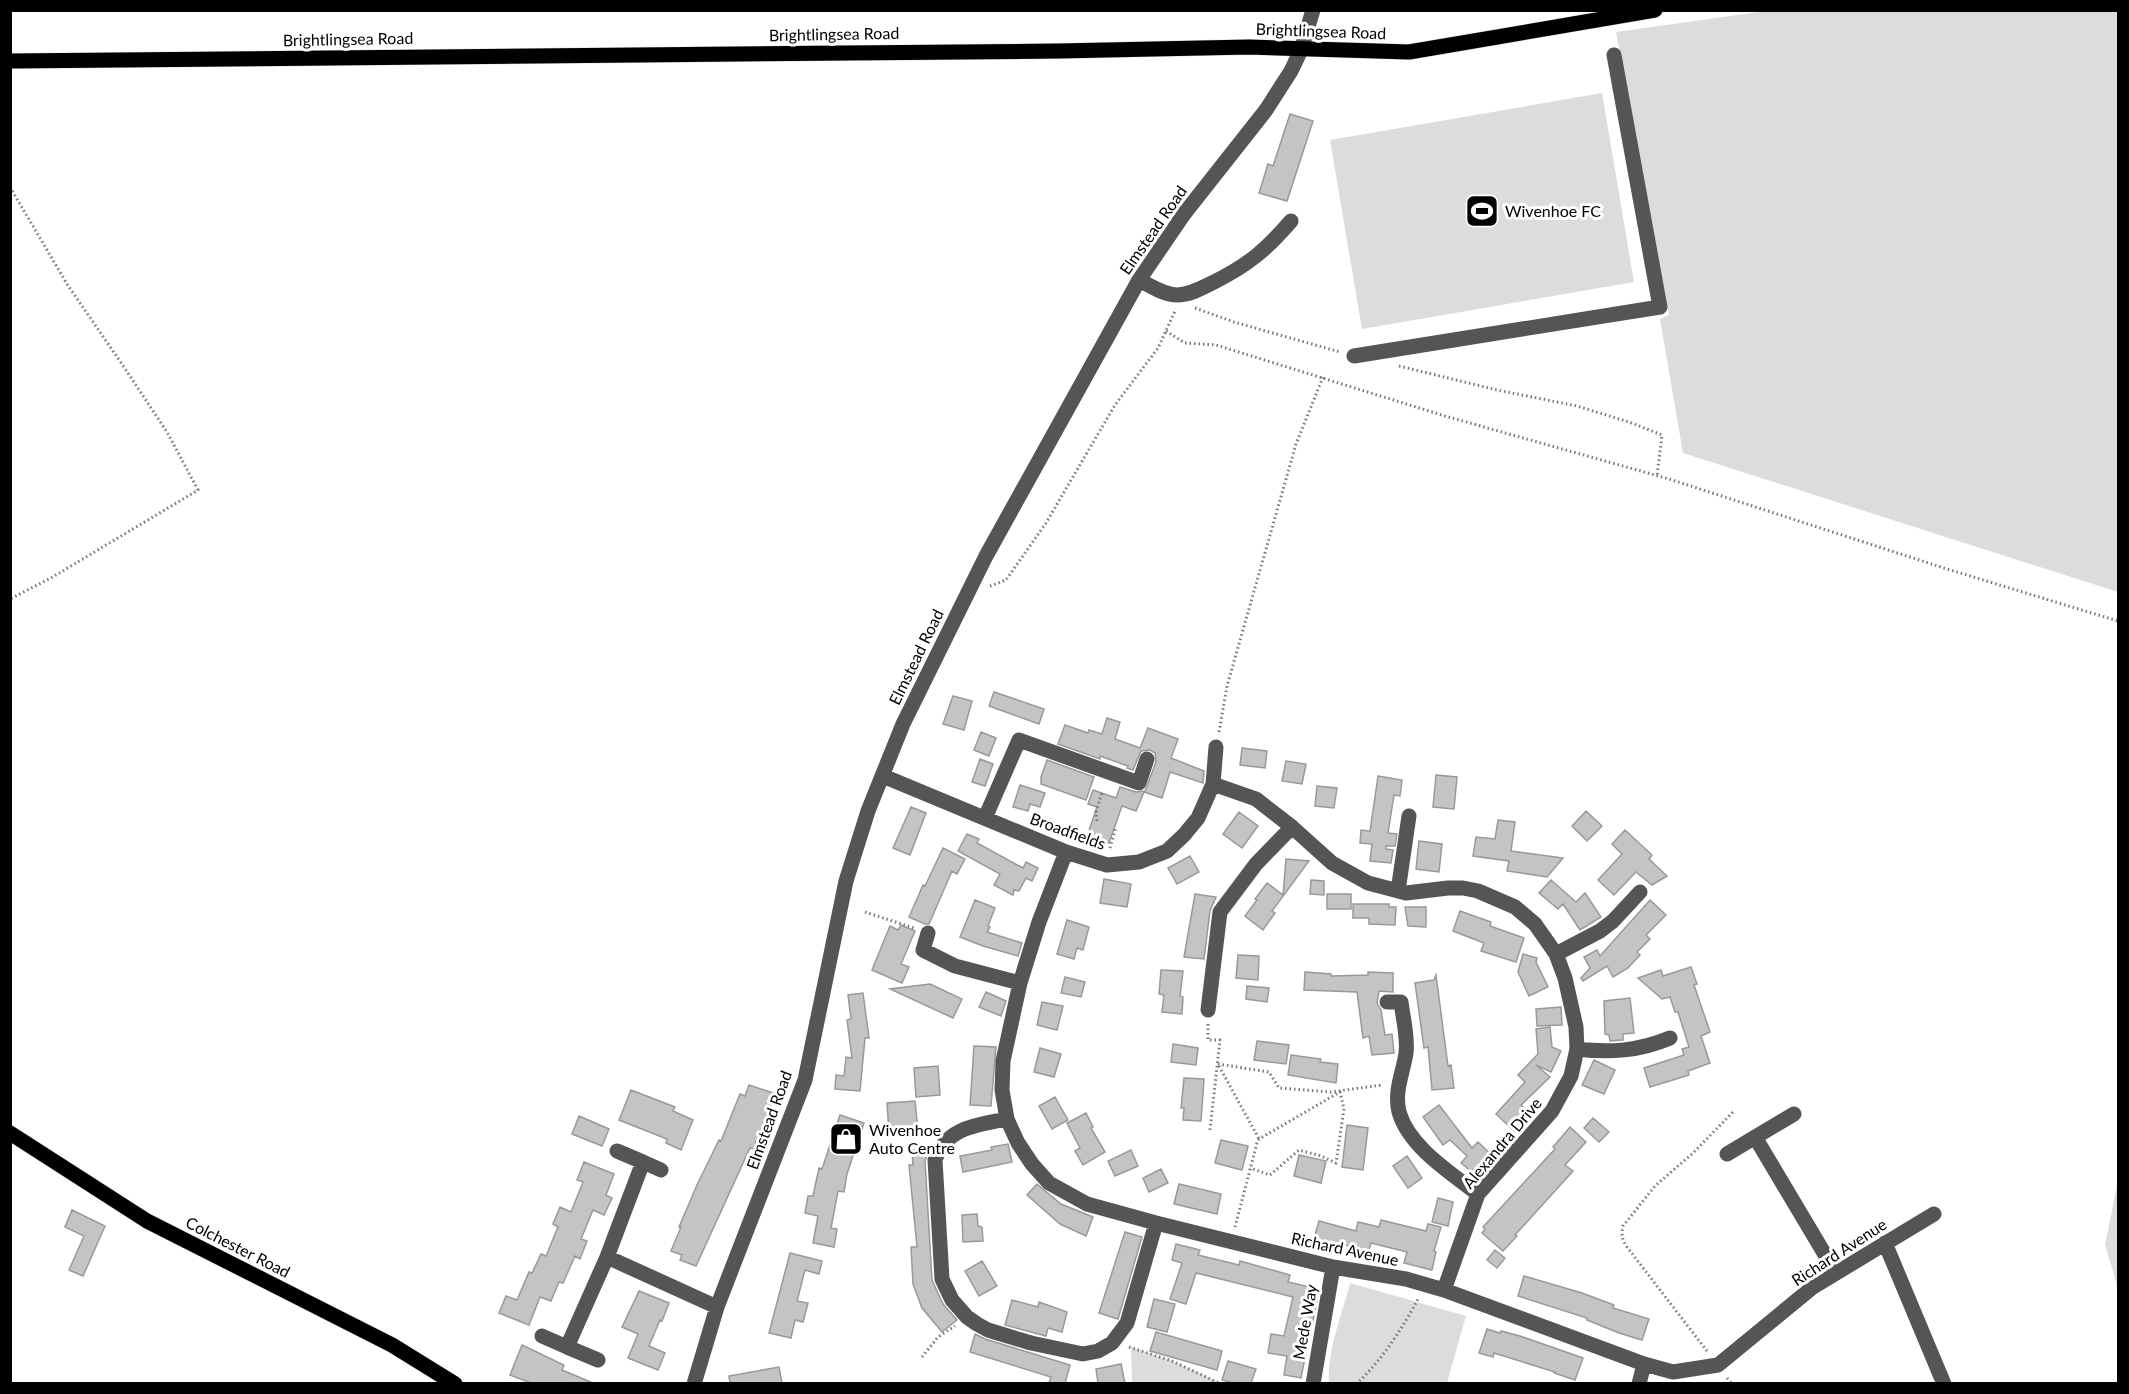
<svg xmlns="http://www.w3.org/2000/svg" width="2129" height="1394" font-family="Lato,sans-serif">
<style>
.green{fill:#dcdcdc}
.building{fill:#c4c4c4;stroke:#999;stroke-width:1.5}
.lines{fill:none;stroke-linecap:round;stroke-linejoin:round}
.major-casing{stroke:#dbdbdb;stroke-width:16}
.path{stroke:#777;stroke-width:3;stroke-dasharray:1.5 3;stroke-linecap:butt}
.minor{stroke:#555;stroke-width:15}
.major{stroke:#000;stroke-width:15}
.labels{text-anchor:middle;stroke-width:6;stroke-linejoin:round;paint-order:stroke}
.street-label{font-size:16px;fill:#000;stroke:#fff}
.poi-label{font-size:16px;fill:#000;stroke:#fff;text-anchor:start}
</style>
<rect width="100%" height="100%" fill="#fff"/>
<path class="green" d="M1773,10L2118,11V592L1683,453L1660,319L1669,315L1616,32Z
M1602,93L1634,282L1362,329L1330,140Z
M2118,1181V1288L2105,1245Z
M1350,1283L1466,1316L1447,1383H1329C1327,1350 1342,1315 1350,1283Z
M1131,1347L1172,1361L1221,1383H1132Z"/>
<path class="building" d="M1290,114L1313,121L1287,201L1259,193L1268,164L1273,166Z
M994,692L1044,709L1039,724L989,706Z
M953,696L972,701L964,730L943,724Z
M1107,718L1120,722L1115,739L1140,748L1148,728L1178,739L1171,758L1204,771L1203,783L1170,772L1162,798L1144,792L1136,811L1122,806L1109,843L1087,836L1097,807L1088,804L1093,790L1116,798L1120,787L1136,792L1145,791L1156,762L1155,753L1150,750L1141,751L1133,770L1127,768L1128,766L1100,756V759L1058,744L1065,725L1088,733L1089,730L1102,734Z
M981,732L996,738L989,756L974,750Z
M1242,748L1267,751L1265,768L1240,765Z
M980,759L993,764L985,786L972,782Z
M1047,760L1094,777L1086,800L1041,784V777Z
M1286,761L1306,764L1302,784L1282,781Z
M1436,775L1457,777L1454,809L1433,807Z
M1378,776L1402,780L1400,796L1394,795L1388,833L1397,834L1395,846H1386V849L1393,850L1391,863L1370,861L1372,844L1360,843L1361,830L1370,831Z
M1020,785L1045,793L1040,807L1030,804L1028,811L1013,807Z
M1317,786L1337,788L1334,808L1315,806Z
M911,807L926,813L910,855L893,848Z
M1586,811L1602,826L1587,841L1572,826Z
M1239,812L1258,826L1242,848L1223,834Z
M1498,820L1515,822L1511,851L1563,858L1547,877L1507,871L1509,861L1473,856L1476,837L1495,839Z
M1625,830L1652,855L1649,859L1667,876L1652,885L1636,872L1614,895L1598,880L1622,854L1612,844Z
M967,834L979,839L977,843L1023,868L1026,862L1038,868L1032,881L1026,878L1019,891L1014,890L1013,895L994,885L1000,874L958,851Z
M1419,841L1442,844L1439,872L1416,869Z
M943,848L965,859L957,874L952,871L929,924H925L909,917L923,885L925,886Z
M1190,856L1199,872L1177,884L1168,868Z
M1286,859L1309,861L1272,911L1275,913L1263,930L1245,916L1257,900L1255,899L1267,883L1283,895Z
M1104,879L1131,884L1127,907L1100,903Z
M1311,880L1324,881V895L1310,894Z
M1551,880L1576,902L1585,893L1601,917L1580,930L1563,904L1558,909L1539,893Z
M1195,894L1216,897L1210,911L1204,959L1184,957Z
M1327,894H1351V909H1327Z
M975,900L995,908L988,926L990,927L987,932L1022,943L1018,956L983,946L960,937Z
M1650,900L1666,915L1646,935L1650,939L1637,952L1640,955L1628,968L1613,977L1607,966L1583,981L1581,978L1590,968L1584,957L1597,950L1600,956Z
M1353,904H1389V907H1396L1395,925L1369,924V918H1353Z
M1405,907H1426V927L1408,926Z
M1460,911L1491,922L1490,926L1524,938L1516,962L1481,951L1484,943L1453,931Z
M1067,920L1089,927L1083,950L1077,948L1074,959L1057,954Z
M901,925L915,931L901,964L909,967L902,983L872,970L890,926L898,930Z
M1523,954L1537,958L1536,962L1548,987L1529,996L1518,972Z
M1238,955L1259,956L1258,980L1236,978Z
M1691,967L1697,984L1694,985L1710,1032L1701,1036L1710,1063L1688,1071L1689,1075L1650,1087L1644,1068L1684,1055L1682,1049L1689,1047L1678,1012H1675L1670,997L1662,999L1638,978L1661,970L1663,976Z
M1161,970L1183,971L1180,996L1183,997L1182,1014L1162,1012L1164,995L1159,994Z
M1305,972L1331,974V976L1368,975V972L1393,973V992L1379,991L1377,1003L1381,1010L1385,1035L1392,1034L1394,1053L1372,1055L1369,1036L1363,1038L1357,992L1304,990Z
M1436,975L1448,1066L1451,1065L1454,1088L1432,1090L1428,1047L1424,1048L1415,983L1434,980Z
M1065,977L1085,982L1081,997L1061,993Z
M930,984L962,999L953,1018L890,989Z
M1247,986L1269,988L1267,1002L1246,999Z
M986,992L1006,1001L1001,1016L979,1007Z
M863,993L869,1038H865L860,1091L835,1089L836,1075L844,1076L846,1057L852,1058L847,1020L851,1019L848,995Z
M1630,998L1634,1033L1623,1034V1040L1610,1041L1609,1035L1605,1034L1604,1001Z
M1042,1002L1063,1006L1057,1030L1037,1025Z
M1561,1007L1562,1025L1537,1026L1536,1009Z
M1550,1027L1552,1047L1561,1051L1551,1072L1536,1065L1550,1077L1521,1105L1531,1114L1515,1132L1496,1114L1525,1082L1518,1075L1538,1054L1536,1029Z
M1257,1041L1289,1045L1286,1064L1254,1060Z
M1173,1044L1198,1048L1196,1065L1171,1062Z
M974,1046L996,1047L991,1106L970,1105Z
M1040,1048L1061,1054L1054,1077L1034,1072Z
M1291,1055L1321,1059L1320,1062L1338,1064L1336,1083L1288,1075Z
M1594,1060L1615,1070L1604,1094L1582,1085Z
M938,1066L940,1095L916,1097L914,1068Z
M1184,1078L1204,1079L1201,1121L1183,1120L1184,1108H1181Z
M749,1085L776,1094L753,1149L750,1148L696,1266L680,1260L682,1255L671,1251L681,1227H679L697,1185L719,1140L721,1141L740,1094L745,1096Z
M631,1090L675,1107L673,1111L693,1120L681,1150L666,1143L667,1139L619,1120Z
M1055,1097L1068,1120L1052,1129L1039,1106Z
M915,1101L918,1131L889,1133L887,1103Z
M1439,1105L1472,1148L1478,1142L1495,1158L1479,1175L1473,1169L1471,1171L1461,1163L1467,1156L1450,1140L1443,1145L1423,1117Z
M1086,1113L1093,1127L1091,1128L1105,1152L1083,1165L1075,1151L1080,1148L1067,1123Z
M840,1115L864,1123L847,1174L844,1192L838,1191L831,1228L837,1229L834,1247L813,1243L818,1216L805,1213L808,1196H813L819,1168L822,1169Z
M579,1116L609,1129L602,1146L572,1134Z
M1593,1118L1609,1132L1599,1142L1584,1128Z
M1347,1125L1368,1128L1363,1170L1342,1167Z
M1570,1127L1586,1142L1565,1165L1573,1171L1515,1235L1517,1236L1503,1251L1482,1233L1485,1229L1483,1227L1555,1149L1553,1147Z
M1221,1140L1248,1146L1242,1170L1215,1163Z
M1008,1144L1012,1162L963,1172L960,1156L992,1150L991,1147Z
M929,1149L925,1161L932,1280L943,1304L957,1320L942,1332L922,1308L913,1284L911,1247H917L909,1165H913L912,1150Z
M1131,1150L1138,1166L1115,1176L1108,1161Z
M1299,1155L1326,1161L1321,1183L1294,1176Z
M1407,1156L1422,1178L1408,1188L1393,1166Z
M584,1162L614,1174L606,1195L612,1198L604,1215L593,1210L581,1239L587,1241L580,1259L575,1256L563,1283L559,1282L551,1301L540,1297L529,1325L499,1313L506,1296L517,1300L529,1272L532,1273L541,1254L546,1256L558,1227L553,1224L560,1207L571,1212L583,1182L577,1180Z
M1161,1169L1168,1183L1149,1192L1143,1178Z
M1037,1184L1061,1204L1093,1217L1086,1236L1060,1224L1027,1195Z
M1179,1184L1221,1194L1217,1214L1174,1204Z
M1438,1198L1453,1202L1448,1226L1432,1222Z
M72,1210L105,1226L83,1276L69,1270L84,1236L65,1227Z
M977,1214L978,1226L982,1227L983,1241L963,1242L962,1215Z
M1381,1220L1426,1231L1428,1224L1441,1227L1434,1251L1436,1252L1432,1270L1404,1263L1407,1252L1371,1243L1369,1250L1314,1239L1319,1221L1356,1231L1358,1222L1379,1227Z
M1125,1232L1142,1237L1118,1319L1099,1313Z
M1176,1244L1200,1250L1198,1255L1239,1265L1240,1261L1290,1275L1288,1282L1319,1289L1313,1321L1305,1319L1299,1352L1306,1353L1301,1378L1284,1375L1287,1356L1268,1353L1271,1334L1284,1336L1293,1297L1196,1273L1186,1304L1170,1299L1182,1263L1172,1260Z
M1495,1250L1505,1258L1497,1268L1487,1260Z
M790,1253L822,1261L819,1274L805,1270L797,1301L808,1303L803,1322L795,1320L791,1338L769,1333Z
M982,1261L997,1286L979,1296L965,1271Z
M1524,1276L1582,1293L1614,1305L1613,1308L1649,1319L1642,1340L1619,1333L1587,1320V1318L1518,1296Z
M639,1291L669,1303L662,1321L660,1320L649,1346L665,1353L658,1370L628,1358L638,1334L622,1327Z
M1154,1299L1175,1304L1167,1332L1147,1327Z
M1012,1300L1038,1307L1039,1302L1067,1312L1062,1332L1048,1328L1046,1336L1005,1325Z
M1487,1329L1500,1333L1501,1331L1520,1336L1583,1358L1575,1380L1554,1373L1555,1372L1494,1353L1493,1357L1479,1353Z
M1156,1332L1222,1351L1217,1370L1150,1351Z
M975,1334L985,1339L1070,1365L1065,1383H1049L1051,1377L970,1352Z
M522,1345L564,1365L562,1370L593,1383H531L510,1375Z
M1228,1361L1256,1369L1251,1383H1233L1222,1380Z
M1121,1364L1125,1383H1098L1096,1369Z
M779,1367L782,1383H730L729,1376Z"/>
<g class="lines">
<g class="major-casing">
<path id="major" d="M10,61L1059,51L1249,47L1409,52L1655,10
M10,1133L147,1221L392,1345L455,1384"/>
</g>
<path class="path" d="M10,187L67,284L124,367L167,432L198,490L51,578L10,599
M1195,308L1234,322L1340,352
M1166,331L1185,343L1216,345L1445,416L1669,479L1947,569L2118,621
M1399,366L1497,390L1577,406L1629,422L1662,435L1657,476
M990,586L1006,580L1046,523L1115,405L1158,348L1176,309
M1219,732L1227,686L1296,444L1323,377
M1097,821L1096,812L1102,793
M1110,848L1116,827
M865,912L914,928
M1208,1024V1040H1220L1210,1130
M1218,1064L1269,1072L1279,1088L1331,1092L1382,1085
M1219,1066L1259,1139
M1235,1227L1257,1143L1259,1139L1340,1092L1344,1109L1336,1163L1321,1156L1299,1150L1270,1175L1250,1168
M1129,1347L1172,1361L1221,1384
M1707,1351L1627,1247C1622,1239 1621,1235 1623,1226L1655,1186L1693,1153L1734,1111
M922,1357L938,1337L955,1326
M1727,1378L1732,1384
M1356,1384C1381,1362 1404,1326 1419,1297"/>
<path class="minor" d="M1139,280C1151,286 1164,295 1177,295C1190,295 1202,288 1212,283C1247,266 1266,250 1291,221
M1354,356L1660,307L1614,55
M883,776L1066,852L1107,865L1139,862L1167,851L1184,835L1198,818L1213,784L1216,747
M1213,784L1256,799L1292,827L1332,863L1368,883L1406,893L1448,888H1463L1478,891L1515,907L1535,924L1556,954L1565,978L1576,1027L1577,1049L1571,1076L1552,1111L1478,1194L1444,1290
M985,818L1019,740L1139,783L1147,759
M1066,852L1039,922L1020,983L1003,1061L1002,1090L1007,1119L1018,1143L1032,1164L1049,1183L1087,1204L1156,1223L1333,1267L1406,1279L1444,1290L1644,1364L1673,1372L1718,1365L1813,1287L1934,1214
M1398,891L1409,816
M928,933L923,950L955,966L1020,983
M1556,954L1600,931L1613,921L1640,892
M1387,1002H1401C1403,1018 1408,1037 1406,1053C1403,1073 1394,1091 1399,1112C1409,1147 1451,1173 1478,1194
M1208,1010L1220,912L1256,864L1292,827
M1577,1049C1610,1053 1639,1051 1670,1038
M1007,1119C978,1125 946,1127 935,1160L942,1279L952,1300L967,1317L977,1324L988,1330L1031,1343L1083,1354L1098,1351L1112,1343L1127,1323L1156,1223
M1755,1137L1836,1273
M1727,1154L1794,1114
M643,1162L661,1170
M1885,1243L1944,1384
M607,1257L717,1307
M542,1336L567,1347L607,1257L643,1162L617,1151
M567,1347L598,1360
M694,1384L717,1307L805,1080L846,881L868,811L903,724L986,556L1139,280L1184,214L1266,110L1291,71L1301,50L1313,10
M1313,1384L1333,1267
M1639,1384L1644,1364"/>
<use href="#major" class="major"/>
</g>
<defs>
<g id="stadium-square" transform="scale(1.725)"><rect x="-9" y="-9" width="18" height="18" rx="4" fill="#000" stroke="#fff"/><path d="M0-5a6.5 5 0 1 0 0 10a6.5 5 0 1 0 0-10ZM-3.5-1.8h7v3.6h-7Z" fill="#fff"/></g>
<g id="shop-square" transform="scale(1.725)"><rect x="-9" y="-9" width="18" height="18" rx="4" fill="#000" stroke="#fff"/><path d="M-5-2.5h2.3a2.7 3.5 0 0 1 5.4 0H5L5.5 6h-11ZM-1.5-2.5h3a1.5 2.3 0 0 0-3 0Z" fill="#fff"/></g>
</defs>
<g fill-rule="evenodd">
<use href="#stadium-square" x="1482" y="211"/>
<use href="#shop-square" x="846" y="1139"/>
</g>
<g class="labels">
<g class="street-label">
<text transform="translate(1321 31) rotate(2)" y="6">Brightlingsea Road</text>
<text transform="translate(834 34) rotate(-1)" y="6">Brightlingsea Road</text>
<text transform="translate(348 39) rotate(-1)" y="6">Brightlingsea Road</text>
<text transform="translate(1153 230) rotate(-55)" y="6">Elmstead Road</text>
<text transform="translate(916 657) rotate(-64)" y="6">Elmstead Road</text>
<text transform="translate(1068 831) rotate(20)" y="6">Broadfields</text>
<text transform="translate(769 1120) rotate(-70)" y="6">Elmstead Road</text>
<text transform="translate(1502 1143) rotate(-50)" y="6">Alexandra Drive</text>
<text transform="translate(238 1247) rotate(27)" y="6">Colchester Road</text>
<text transform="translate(1345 1249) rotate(12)" y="6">Richard Avenue</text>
<text transform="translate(1839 1252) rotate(-33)" y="6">Richard Avenue</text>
<text transform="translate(1305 1322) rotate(-80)" y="6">Mede Way</text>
</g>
<g class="poi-label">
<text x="1505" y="217">Wivenhoe FC</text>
<text x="869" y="1136">Wivenhoe<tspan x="869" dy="18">Auto Centre</tspan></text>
</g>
</g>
<rect width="2129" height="1394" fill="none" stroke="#000000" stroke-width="24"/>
</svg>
